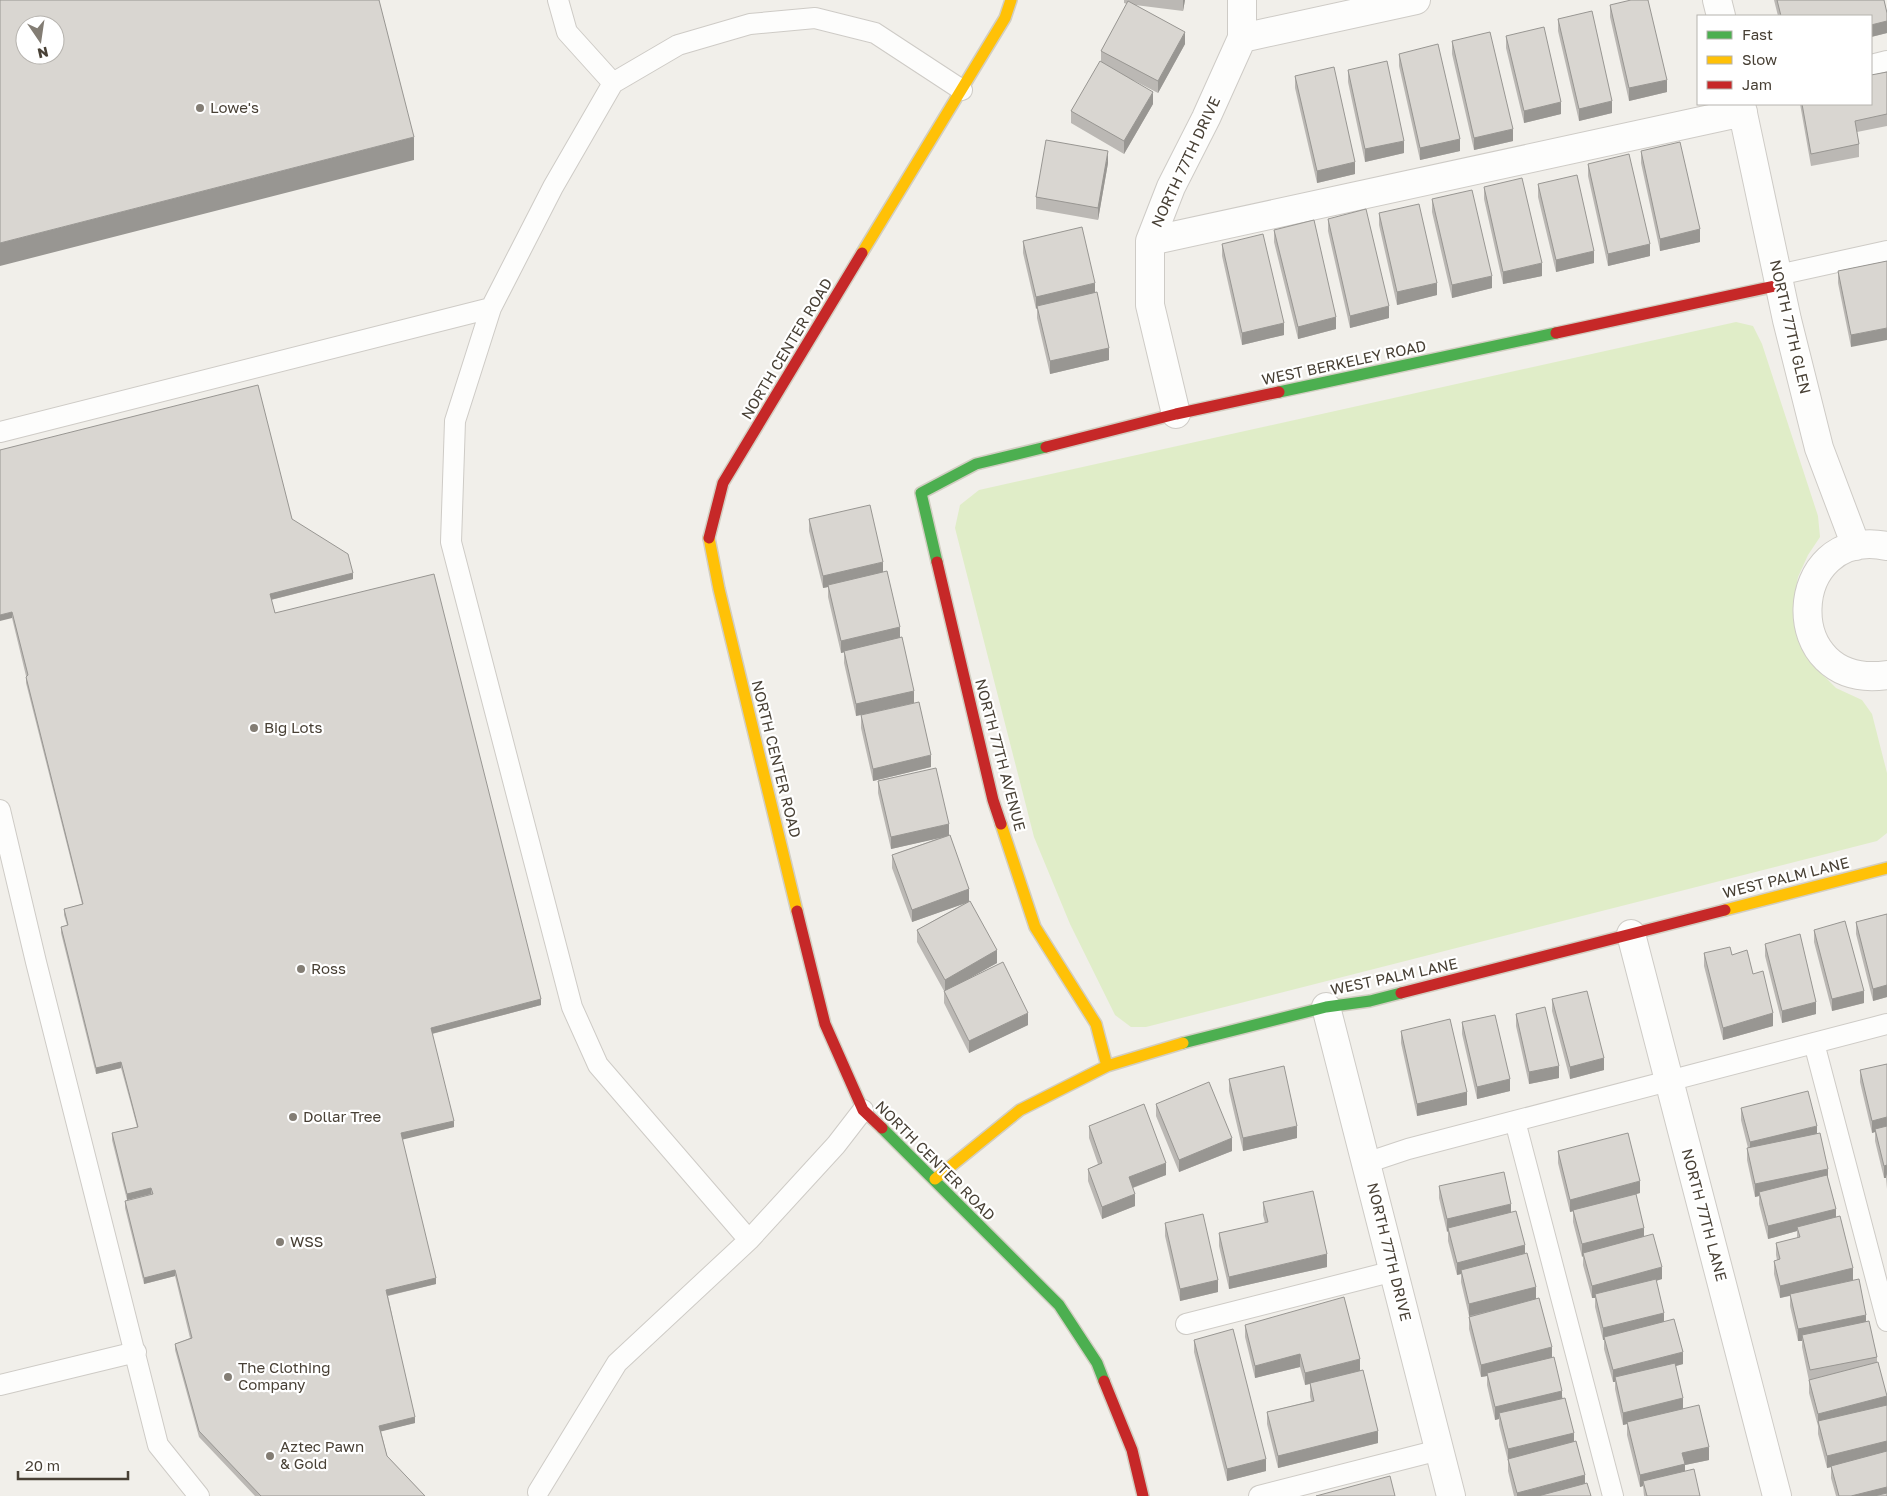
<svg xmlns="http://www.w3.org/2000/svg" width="1887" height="1496" font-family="'Golos Text',sans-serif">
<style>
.green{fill:#e0edc8}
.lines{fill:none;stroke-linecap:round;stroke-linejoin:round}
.lane-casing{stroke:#cecbc6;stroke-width:22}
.street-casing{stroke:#cecbc6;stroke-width:30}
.fast-casing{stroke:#d2cec2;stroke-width:14}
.slow-casing{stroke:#d2cec2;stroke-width:14}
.jam-casing{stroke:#d2cec2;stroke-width:14}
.lane{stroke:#fdfdfc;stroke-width:20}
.street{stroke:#fdfdfc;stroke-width:28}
.fast{stroke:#4caf50;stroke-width:11}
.slow{stroke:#ffc107;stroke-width:11}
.jam{stroke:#c62828;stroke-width:11}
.wall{fill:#bbb8b4}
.shaded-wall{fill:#989692}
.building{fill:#d9d6d1;stroke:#989692;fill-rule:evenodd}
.poi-dot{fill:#837d74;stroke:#fff;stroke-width:2}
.labels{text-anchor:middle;stroke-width:4.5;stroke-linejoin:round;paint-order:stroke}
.poi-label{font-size:15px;fill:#484035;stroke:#fff;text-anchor:start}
.street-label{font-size:15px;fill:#484035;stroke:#fff}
</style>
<rect width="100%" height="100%" fill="#f1efea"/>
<path class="green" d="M1736,322L1753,326L1762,344L1818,516L1820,537L1808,555L1798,577L1793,605L1798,638L1813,665L1836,688L1862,700L1872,714L1887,773V833L1877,841L1146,1027H1131L1115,1015L1070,924L1034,837L955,528L960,505L979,490Z"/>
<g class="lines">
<g class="lane-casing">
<path id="lane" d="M558,0L567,32L613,83
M1871,65L1887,61
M1778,275L1887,251
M0,432L491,308
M0,810L36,962L158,1445L199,1496
M1814,1043L1887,1321
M1515,1121L1613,1496
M1366,1163L1408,1149L1887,1024
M749,1240L598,1065L572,1007L451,542L455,421L491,308L553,187L613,83L678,45L750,24L815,18L875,33L962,90
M1186,1324L1394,1271
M0,1385L136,1352
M538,1492L617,1363L749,1240L836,1145L863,1110
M1259,1496L1439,1450"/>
</g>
<g class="street-casing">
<path id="street" d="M1717,0L1721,16
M1242,38L1416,0
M1741,104L1787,320L1819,448L1856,546
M1150,241L1743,112
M1176,414L1150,305V241L1171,187L1206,118L1242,38V0
M1887,546C1785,525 1777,691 1887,675
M1631,934L1777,1496
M1326,1007L1451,1496"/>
</g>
<g class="fast-casing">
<path id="fast" d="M1279,392L1556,333
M937,562L921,493L976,464L1046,447
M1183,1043L1326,1007L1370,1001L1401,993
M882,1128L1059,1305L1097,1363L1104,1381"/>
</g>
<g class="slow-casing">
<path id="slow" d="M862,253L1005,18L1011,0
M709,538L719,589L797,911
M1001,824L1035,927L1096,1024L1107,1066
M1725,910L1887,868
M935,1179L1020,1110L1107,1066L1183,1043"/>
</g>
<g class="jam-casing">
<path id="jam" d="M1556,333L1780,285
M1046,447L1176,414L1279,392
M709,538L723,483L862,253
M937,562L993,800L1001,824
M797,911L825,1024L863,1110L882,1128
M1401,993L1725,910
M1104,1381L1132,1450L1143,1496"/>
</g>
<use href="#lane" class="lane"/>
<use href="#street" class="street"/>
<use href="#fast" class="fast"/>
<use href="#slow" class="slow"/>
<use href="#jam" class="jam"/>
</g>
<path class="wall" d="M1124,0H1185L1183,11L1135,5L1185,44L1158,93L1133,80L1153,104L1124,154L1071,123V111L1101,61V51L1127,4L1124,3Z
M1774,0H1884L1887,13V33L1871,37V16H1778Z
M1610,5L1667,92L1629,101L1610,17Z
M1558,19L1612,113L1579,121L1558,31Z
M1506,36L1561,114L1524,123L1506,48Z
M1452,41L1513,141L1474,150L1452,54Z
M1399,54L1460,151L1420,160L1399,66Z
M1348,70L1404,153L1365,162L1348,82Z
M1887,72V126L1857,132L1859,144V157L1811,166L1800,104H1871Z
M1295,76L1355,174L1317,183L1295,88Z
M1641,151L1700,242L1660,251L1641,163Z
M1108,163L1098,220L1036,209V197Z
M1588,164L1650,256L1608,266L1588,176Z
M1538,184L1594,263L1556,272L1538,197Z
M1484,187L1542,276L1503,284L1484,199Z
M1432,199L1492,288L1452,298L1432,212Z
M1379,213L1437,295L1397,305L1379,225Z
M1328,219L1389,318L1350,328L1328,231Z
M1274,230L1336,329L1298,339L1274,242Z
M1023,241L1095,292L1109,360L1050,374L1037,318V308L1036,309L1023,253Z
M1222,244L1284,335L1242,345L1222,256Z
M1887,261L1851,347L1838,283V271Z
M0,450L292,519L353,579L271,600L275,613L541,1005L432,1034L454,1127L402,1139L436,1284L388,1296L415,1423L381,1431L387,1456L425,1496H255L199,1437L175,1350V1344L190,1338L175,1276L144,1284L125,1208V1201L151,1195V1194L127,1200L112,1140V1133L137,1127L132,1108L121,1068L96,1074L61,933V927L67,925L64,915V909L82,904L26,683V676L12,618Z
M809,519L883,572L900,638L914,703L856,716L844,663V652L841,653L828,597V587L823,588L809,531Z
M861,715L931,767L873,781L861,728Z
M878,781L949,835L969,901L997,963L971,977L1028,1025L969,1053L944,1003V991L917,942V930L965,903L912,922L892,868V855L942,837L891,849L878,793Z
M1887,914V997L1873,1001L1856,934V922Z
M1814,930L1864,1003L1832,1011L1814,942Z
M1765,944L1816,1014L1782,1023L1765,956Z
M1704,953L1732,955L1753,974L1773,1026L1723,1040L1704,966Z
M1552,999L1604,1070L1570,1079L1552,1011Z
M1516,1014L1559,1078L1529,1084L1516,1026Z
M1462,1022L1510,1091L1477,1099L1462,1034Z
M1401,1031L1467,1105L1417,1116L1401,1043Z
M1887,1064V1189L1886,1178H1884L1875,1141V1132L1872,1133L1860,1082V1070Z
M1229,1079L1297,1138L1243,1151L1229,1091Z
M1156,1104L1232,1151L1179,1172L1156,1116Z
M1741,1108L1817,1133L1828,1178L1836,1217L1853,1280L1877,1357V1362L1887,1396V1496H1836L1831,1478V1467L1827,1468L1818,1434V1426L1809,1393V1381L1802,1347V1341H1798L1790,1306V1296L1780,1298L1774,1274V1261L1777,1260L1776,1255V1243L1797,1238V1231L1768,1239L1759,1204V1196L1755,1197L1747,1160V1148H1748L1741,1120Z
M1089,1126L1166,1175L1133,1188L1135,1206L1102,1219L1088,1181V1169L1098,1164L1089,1138Z
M1558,1151L1640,1193L1636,1194L1644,1236L1662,1279L1656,1281L1664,1322L1683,1364L1676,1366L1683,1409L1709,1460L1685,1465V1472L1700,1496H1644L1643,1486L1640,1487L1627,1435V1424L1623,1425L1615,1389V1382H1613L1604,1349V1340H1603L1595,1307V1298H1592L1583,1265V1256L1582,1257L1573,1222V1211L1570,1212L1558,1163Z
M1439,1186L1511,1212L1525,1254L1536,1299L1552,1357L1585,1484L1591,1496H1514L1508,1471V1461L1499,1425V1419L1495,1420L1487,1385V1376L1481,1377L1469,1329V1316L1461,1282V1274L1457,1275L1448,1241V1231L1447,1232L1439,1198Z
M1263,1202L1327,1267L1229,1289L1219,1246V1233L1265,1223L1263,1215Z
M1165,1223L1218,1292L1180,1301L1165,1236Z
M1245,1325L1360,1371L1378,1443L1278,1468L1267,1424V1412L1311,1401L1310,1396V1384L1305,1385L1300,1367L1255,1378L1245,1337Z
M1194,1340L1266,1471L1227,1481L1194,1352Z"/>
<path class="shaded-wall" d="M1183,0H1185L1183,11Z
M1887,21V33L1871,37V25Z
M1185,32V44L1158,93V81Z
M1667,80V92L1629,101V88Z
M1153,92V104L1124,154V141Z
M1612,101V113L1579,121V109Z
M1561,102V114L1524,123V111Z
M1513,129V141L1474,150V138Z
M414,137V160L0,266V243Z
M1460,139V151L1420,160V148Z
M1404,141V153L1365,162V149Z
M1108,151V163L1098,220V208Z
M1355,162V174L1317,183V171Z
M1700,229V242L1660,251V239Z
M1650,244V256L1608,266V254Z
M1594,251V263L1556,272V260Z
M1542,263V276L1503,284V272Z
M1492,276V288L1452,298V285Z
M1095,283V295L1037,306V308L1036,309V297Z
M1437,283V295L1397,305V292Z
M1389,306V318L1350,328V316Z
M1336,317V329L1298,339V327Z
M1284,323V335L1242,345V333Z
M1887,328V340L1851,347V335Z
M1109,348V360L1050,374V361Z
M883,562V574L828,585V587L823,588V576Z
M353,573V579L270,600V594Z
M12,612V618L0,621V615Z
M900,627V639L841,653V641Z
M914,691V703L856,716V704Z
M931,755V767L873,781V769Z
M949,824V836L891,849V837Z
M969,889V902L912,922V910Z
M997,950V963L945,992V980Z
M1887,985V997L1873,1001V989Z
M1864,991V1003L1832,1011V999Z
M541,999V1005L431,1034V1028Z
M1816,1002V1014L1782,1023V1011Z
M1028,1013V1025L969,1053V1041Z
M1773,1013V1026L1723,1040V1028Z
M1604,1058V1070L1570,1079V1067Z
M121,1062V1068L96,1074V1068Z
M1559,1066V1078L1529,1084V1072Z
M1510,1079V1091L1477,1099V1087Z
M1467,1092V1105L1417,1116V1104Z
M1887,1117V1129H1875V1132L1872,1133V1121Z
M454,1121V1127L401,1140V1133Z
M1297,1126V1138L1243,1151V1138Z
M1817,1126V1138L1750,1155V1142Z
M1232,1138V1151L1179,1172V1160Z
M1166,1163V1175L1129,1189V1177Z
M1887,1165V1177L1886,1174V1178H1884V1166Z
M1828,1169V1181L1759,1192V1196L1755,1197V1184Z
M1640,1181V1193L1570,1212V1200Z
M151,1188V1194L127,1200V1194Z
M1135,1194V1206L1102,1219V1207Z
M1511,1204V1217L1448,1228V1231L1447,1232V1219Z
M1836,1209V1222L1797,1227V1231L1768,1239V1226Z
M1644,1228V1240L1583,1253V1256L1582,1257V1244Z
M1525,1245V1257L1461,1270V1274L1457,1275V1263Z
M1327,1254V1267L1229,1289V1277Z
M1662,1267V1279L1596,1298L1595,1294V1298H1592V1286Z
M1853,1268V1280L1780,1298V1286Z
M175,1270V1276L144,1284V1278Z
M436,1278V1284L386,1296V1290Z
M1218,1280V1292L1180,1301V1289Z
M1536,1287V1300L1469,1316V1304Z
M1664,1313V1325L1604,1337V1340H1603V1328Z
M1866,1315V1327L1802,1335V1341H1798V1329Z
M1552,1347V1359L1487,1373V1376L1481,1377V1365Z
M1683,1352V1364L1616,1382L1615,1377V1382H1613V1370Z
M1300,1354V1367L1255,1378V1366Z
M1360,1359V1371L1305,1385V1373Z
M1562,1391V1403L1499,1413V1419L1495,1420V1407Z
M1887,1396V1408L1818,1421V1426V1414Z
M1683,1398V1410L1623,1425V1413Z
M415,1417V1423L379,1432V1426Z
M1378,1431V1443L1278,1468V1456Z
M1574,1433V1445L1508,1459V1461V1449Z
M1887,1441V1454L1827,1468V1456Z
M1709,1447V1460L1685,1465V1476L1643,1481V1486L1640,1487V1475L1682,1453Z
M1266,1459V1471L1227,1481V1469Z
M1585,1475V1487L1551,1496H1517V1493Z
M1887,1487V1496H1851Z"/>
<path class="building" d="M0,0H379L414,137L0,243ZM25,25H55V55H25Z
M1631,0H1648L1667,80L1629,88L1610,5Z
M1777,0H1884L1887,13V21L1871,25V16H1781Z
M1128,1L1185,32L1158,81L1101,51Z
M1592,11L1612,101L1579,109L1558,19Z
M1544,27L1561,102L1524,111L1506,36Z
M1490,32L1513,129L1474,138L1452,41Z
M1438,44L1460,139L1420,148L1399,54Z
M1100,61L1153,92L1124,141L1071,111Z
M1387,61L1404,141L1365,149L1348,70Z
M1334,67L1355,162L1317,171L1295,76Z
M1887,72V114L1855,121L1859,144L1811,154L1802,104H1871V75Z
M1046,140L1108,151L1098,208L1036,197Z
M1680,142L1700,229L1660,239L1641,151Z
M1629,154L1650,244L1608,254L1588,164Z
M1577,175L1594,251L1556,260L1538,184Z
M1522,178L1542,263L1503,272L1484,187Z
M1472,190L1492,276L1452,285L1432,199Z
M1419,204L1437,283L1397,292L1379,213Z
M1366,209L1389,306L1350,316L1328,219Z
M1314,220L1336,317L1298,327L1274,230Z
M1082,227L1095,283L1036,297L1023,241Z
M1263,234L1284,323L1242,333L1222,244Z
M1887,261V328L1851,335L1838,271Z
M1097,292L1109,348L1050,361L1037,306Z
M258,385L292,519L348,554L353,573L270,594L275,613L434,574L541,999L431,1028L454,1121L401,1133L436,1278L386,1290L415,1417L379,1426L387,1456L425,1496H261L199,1431L175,1344L192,1338L175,1270L144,1278L125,1201L153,1194L151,1188L127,1194L112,1133L138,1127L121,1062L96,1068L61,927L68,925L64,909L83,904L26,677L28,675L12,612L0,615V450Z
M870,505L883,562L823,576L809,519Z
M887,571L900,627L841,641L828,585Z
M902,637L914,691L856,704L844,651Z
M919,702L931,755L873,769L861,715Z
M936,768L949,824L891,837L878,781Z
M950,835L969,889L912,910L892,855Z
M970,901L997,950L945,980L917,930Z
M1887,914V985L1873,989L1856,922Z
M1845,921L1864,991L1832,999L1814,930Z
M1800,934L1816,1002L1782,1011L1765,944Z
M1730,947L1732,955L1747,950L1753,974L1763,971L1773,1013L1723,1028L1704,953Z
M1003,962L1028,1013L969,1041L944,991Z
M1587,991L1604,1058L1570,1067L1552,999Z
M1545,1007L1559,1066L1529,1072L1516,1014Z
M1495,1015L1510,1079L1477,1087L1462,1022Z
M1450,1019L1467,1092L1417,1104L1401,1031Z
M1887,1064V1117L1872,1121L1860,1070Z
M1284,1066L1297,1126L1243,1138L1229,1079Z
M1209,1082L1232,1138L1179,1160L1156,1104Z
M1808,1091L1817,1126L1750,1142L1741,1108Z
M1144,1104L1166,1163L1129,1177L1135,1194L1102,1207L1088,1169L1102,1163L1089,1126Z
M1887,1126V1165L1884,1166L1875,1129Z
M1628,1133L1640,1181L1570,1200L1558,1151Z
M1820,1133L1828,1169L1755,1184L1747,1148Z
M1504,1172L1511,1204L1447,1219L1439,1186Z
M1827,1175L1836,1209L1768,1226L1759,1192Z
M1313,1191L1327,1254L1229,1277L1219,1233L1268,1222L1263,1202Z
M1636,1194L1644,1228L1582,1244L1573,1210Z
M1516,1211L1525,1245L1457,1263L1448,1228Z
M1203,1214L1218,1280L1180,1289L1165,1223Z
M1840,1216L1853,1268L1780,1286L1774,1261L1780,1259L1776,1243L1800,1237L1797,1227Z
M1653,1234L1662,1267L1592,1286L1583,1253Z
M1527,1253L1536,1287L1469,1304L1461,1270Z
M1656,1279L1664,1313L1603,1328L1595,1294Z
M1859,1279L1866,1315L1798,1329L1790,1294Z
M1344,1297L1360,1359L1305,1373L1300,1354L1255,1366L1245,1325Z
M1539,1298L1552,1347L1481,1365L1469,1317Z
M1674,1319L1683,1352L1613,1370L1604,1337Z
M1869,1321L1877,1357L1810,1370L1802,1335Z
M1233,1329L1266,1459L1227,1469L1194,1340Z
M1554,1357L1562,1391L1495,1407L1487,1373Z
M1878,1362L1887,1396L1818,1414L1809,1380Z
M1675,1363L1683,1398L1623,1413L1615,1377Z
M1363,1370L1378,1431L1278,1456L1267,1412L1314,1401L1310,1383Z
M1565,1398L1574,1433L1508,1449L1499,1413Z
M1699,1405L1709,1447L1682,1453L1685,1464L1640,1475L1627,1422Z
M1887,1405V1441L1827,1456L1818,1421Z
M1576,1441L1585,1475L1517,1493L1508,1459Z
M1887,1451V1487L1851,1496H1839L1831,1466Z
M1694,1469L1700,1496H1647L1643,1481Z
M1390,1476L1395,1496H1316Z
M1587,1483L1591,1496H1538Z
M1887,1493V1496H1874Z"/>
<g class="poi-dot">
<circle cx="200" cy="108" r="5"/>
<circle cx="254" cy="728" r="5"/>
<circle cx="301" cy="969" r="5"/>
<circle cx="293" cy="1117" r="5"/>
<circle cx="280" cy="1242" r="5"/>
<circle cx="228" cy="1377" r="5"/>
<circle cx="270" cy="1456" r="5"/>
</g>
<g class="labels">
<g class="poi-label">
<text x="210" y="113">Lowe's</text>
<text x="264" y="733">Big Lots</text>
<text x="311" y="974">Ross</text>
<text x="303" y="1122">Dollar Tree</text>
<text x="290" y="1247">WSS</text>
<text x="238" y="1373">The Clothing<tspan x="238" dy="17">Company</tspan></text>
<text x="280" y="1452">Aztec Pawn<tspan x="280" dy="17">&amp; Gold</tspan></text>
</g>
<g class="street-label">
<text transform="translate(1186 162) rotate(-65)" y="5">NORTH 77TH DRIVE</text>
<text transform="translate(1790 327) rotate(77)" y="5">NORTH 77TH GLEN</text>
<text transform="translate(787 349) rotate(-59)" y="5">NORTH CENTER ROAD</text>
<text transform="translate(1344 363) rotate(-12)" y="5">WEST BERKELEY ROAD</text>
<text transform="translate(1000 755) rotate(75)" y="5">NORTH 77TH AVENUE</text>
<text transform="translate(776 759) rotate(76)" y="5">NORTH CENTER ROAD</text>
<text transform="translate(1786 878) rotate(-14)" y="5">WEST PALM LANE</text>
<text transform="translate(1394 977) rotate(-12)" y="5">WEST PALM LANE</text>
<text transform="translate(935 1161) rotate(45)" y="5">NORTH CENTER ROAD</text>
<text transform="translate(1704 1215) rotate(75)" y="5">NORTH 77TH LANE</text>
<text transform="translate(1389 1252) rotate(76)" y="5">NORTH 77TH DRIVE</text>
</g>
</g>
<rect x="1697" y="15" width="175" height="90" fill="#ffffff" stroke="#b6b3ae"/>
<rect x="1707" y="31" width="25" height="8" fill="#4caf50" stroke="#b6b3ae"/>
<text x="1742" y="40" font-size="15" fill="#484035">Fast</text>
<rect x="1707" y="56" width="25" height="8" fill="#ffc107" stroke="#b6b3ae"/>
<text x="1742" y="65" font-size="15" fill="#484035">Slow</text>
<rect x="1707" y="81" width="25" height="8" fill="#c62828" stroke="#b6b3ae"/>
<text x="1742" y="90" font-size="15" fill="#484035">Jam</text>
<g transform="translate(40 40) rotate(167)"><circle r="24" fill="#ffffff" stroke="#b6b3ae"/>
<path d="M0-4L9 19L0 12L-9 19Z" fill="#837d74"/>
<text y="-8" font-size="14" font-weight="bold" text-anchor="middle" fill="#484035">N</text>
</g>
<path d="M18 1471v8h110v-8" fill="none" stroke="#484035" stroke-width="2.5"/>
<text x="25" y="1471" font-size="15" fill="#484035" stroke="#ffffff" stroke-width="4" paint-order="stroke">20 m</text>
</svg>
